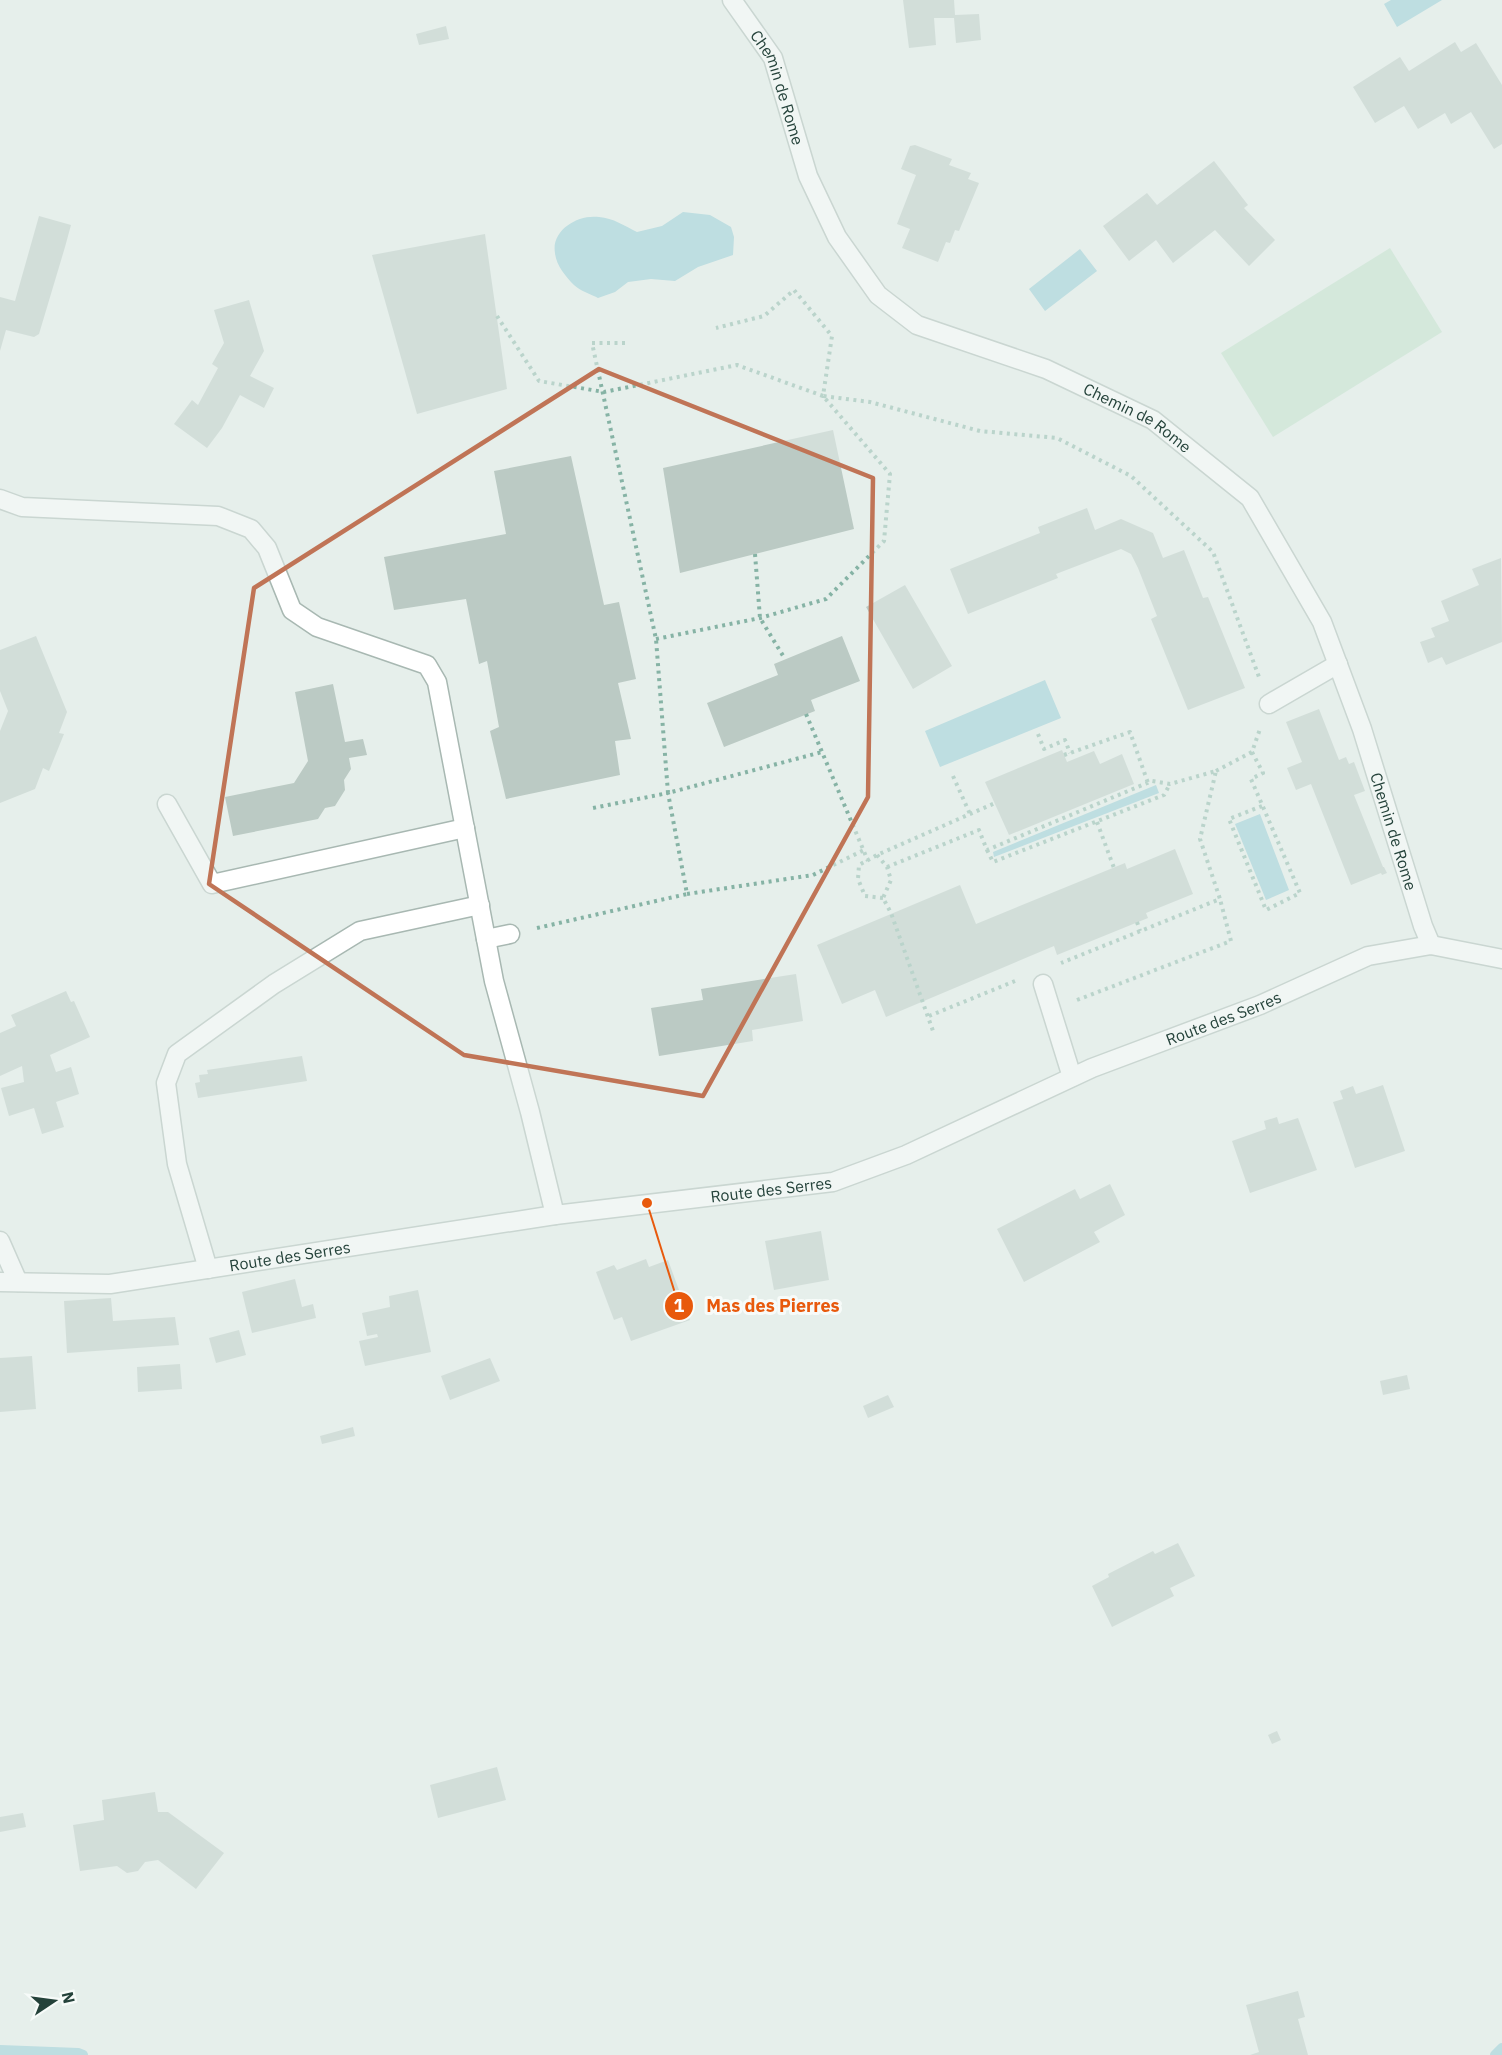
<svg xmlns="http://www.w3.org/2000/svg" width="1502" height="2055" font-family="'IBM Plex Sans',sans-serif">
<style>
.green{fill:#bfe0c8}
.water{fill:#8ec9d4}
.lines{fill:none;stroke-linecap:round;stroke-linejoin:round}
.stream{stroke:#8ec9d4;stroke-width:10}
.building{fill:#bbcac4}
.service-casing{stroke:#a8b8b2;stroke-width:21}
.minor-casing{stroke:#a8b8b2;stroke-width:21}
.path{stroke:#86b3a5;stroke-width:4;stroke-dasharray:3 4.5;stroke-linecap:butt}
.service{stroke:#fff;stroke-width:18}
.minor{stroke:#fff;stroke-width:18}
.marked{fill:none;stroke:#c07456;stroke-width:4.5;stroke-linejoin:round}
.labels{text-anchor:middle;stroke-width:6;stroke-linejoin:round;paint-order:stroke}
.street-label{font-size:16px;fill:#24423a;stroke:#f7fbf9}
.leader{fill:none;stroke:#e8590c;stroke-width:2}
.callout-dot{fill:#e8590c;stroke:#f7fbf9;stroke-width:2}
.mark-label{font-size:18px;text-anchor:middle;font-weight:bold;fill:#fff}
.callout-label{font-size:18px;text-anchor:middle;font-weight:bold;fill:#e8590c;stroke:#f7fbf9;stroke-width:6;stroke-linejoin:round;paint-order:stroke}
</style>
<rect width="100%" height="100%" fill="#e6efeb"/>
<path class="green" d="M1390,248L1442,332L1273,437L1221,353Z"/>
<path class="water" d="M1391,0H1442L1397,27L1384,4Z
M683,212L710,215L731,227L734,237L733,255L698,267L675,281L651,279L628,282L615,292L598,298C591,294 580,291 574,285C566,277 556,265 555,253C551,230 578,214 599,217C613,218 625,226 637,232L662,226Z
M1080,249L1097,271L1045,311L1029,289Z
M1045,680L1061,718L940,767L925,731Z
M1156,785L1159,793L994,857L993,852Z
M1260,814L1289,890L1266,900L1235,824Z"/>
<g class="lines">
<path class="stream" d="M0,2050L78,2053L83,2055
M1495,2055L1502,2048"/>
</g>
<path class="building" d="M903,0H954L955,15L979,14L981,40L956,43L954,18H934L936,45L909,48Z
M446,26L449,39L419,45L416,34Z
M1455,42L1461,52L1476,43L1502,85V144L1494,149L1471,112L1451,124L1445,113L1418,129L1404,106L1375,123L1353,87L1400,57L1409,71Z
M915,145L952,159L949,165L971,173L968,179L979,183L959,231L955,230L950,243L946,242L938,262L902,248L910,229L897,224L916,175L901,169L910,146Z
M1214,161L1248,205L1244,208L1275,240L1249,266L1215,230L1173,263L1156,240L1129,261L1103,226L1147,193L1157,205Z
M39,216L71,225L65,247L39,334L34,337L6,330L0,351V297L15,301Z
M485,234L507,389L417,414L372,255Z
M249,300L264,351L250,376L274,388L264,408L240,395L222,428L207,448L174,424L192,400L198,405L218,368L212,364L224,343L214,310Z
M833,430L854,529L680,573L663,468Z
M571,456L604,605L619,602L636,679L618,683L631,739L615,741L620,775L506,799L490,731L499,727L487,661L479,664L466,599L394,610L384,557L506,534L494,471Z
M1087,508L1095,530L1121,519L1153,533L1163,558L1184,550L1203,598L1208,597L1245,688L1188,710L1151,619L1157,616L1138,568L1131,554L1121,549L1056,574L1058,578L968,614L950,569L1040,533L1038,527Z
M1501,558L1502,642L1446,665L1442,657L1428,663L1420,642L1435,637L1431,628L1449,621L1441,601L1479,585L1472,569Z
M905,585L952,666L913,689L866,607Z
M36,636L67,712L59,733L64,734L49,771L43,768L35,789L0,803V731L8,711L0,691V650Z
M842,636L860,681L811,700L815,711L724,747L707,703L778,675L774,664Z
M333,684L345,742L363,739L367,755L349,758L351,769L344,780L345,790L335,806L325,808L318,819L233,836L225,797L294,783L308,761L295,692Z
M1319,709L1339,760L1346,757L1349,764L1354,762L1365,791L1354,795L1383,867H1384L1387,873L1382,875L1381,873L1351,885L1311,784L1296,790L1287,768L1302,762L1286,722Z
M1062,750L1067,762L1094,751L1100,764L1122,754L1134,784L1009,835L985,782Z
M1175,849L1193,894L1146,913L1148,918L1057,955L1054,946L886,1017L875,990L842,1004L817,945L960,885L976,924L1125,863L1127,869Z
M796,974L803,1021L752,1030L753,1041L659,1056L651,1008L703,1000L701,989Z
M66,991L71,1002L74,1001L90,1037L50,1055L56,1072L71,1067L79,1094L56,1102L64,1127L42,1134L34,1108L9,1116L1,1088L24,1082L22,1066L0,1076V1033L16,1026L11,1015Z
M302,1056L307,1081L198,1098L195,1083L200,1082L199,1075L208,1074L207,1070Z
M1383,1085L1405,1151L1355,1168L1333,1102L1343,1099L1340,1091L1353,1086L1356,1094Z
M1277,1117L1279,1124L1298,1118L1317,1170L1250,1193L1232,1141L1266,1129L1264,1121Z
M1110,1184L1125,1215L1094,1232L1100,1242L1024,1282L997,1229L1075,1189L1080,1199Z
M821,1231L829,1280L774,1290L765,1241Z
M646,1259L649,1267L668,1260L690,1320L631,1341L622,1317L614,1320L596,1272L614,1265L617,1270Z
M295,1279L302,1307L313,1304L316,1318L252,1333L242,1292Z
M418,1290L431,1352L365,1366L359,1341L378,1337L377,1334L367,1336L362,1313L390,1307L389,1296Z
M111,1298L113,1321L175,1317L179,1345L67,1353L64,1301Z
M239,1330L246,1355L216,1363L209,1338Z
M32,1356L36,1409L0,1412V1358Z
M490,1358L500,1381L450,1400L441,1376Z
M180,1364L182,1389L138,1392L137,1367Z
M1407,1375L1410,1389L1383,1395L1380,1381Z
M888,1395L894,1407L868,1418L863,1406Z
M353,1427L355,1436L322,1444L320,1436Z
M1178,1543L1195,1576L1170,1588L1174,1596L1112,1627L1092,1586L1109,1577L1108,1574L1153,1551L1155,1554Z
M1277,1731L1281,1740L1272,1744L1268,1735Z
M497,1767L506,1800L438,1818L430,1785Z
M155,1792L158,1812H168L224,1853L196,1889L158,1860L145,1862L138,1871L127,1873L117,1866L80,1871L73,1825L104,1820L102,1800Z
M23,1813L26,1827L0,1832V1817Z
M1298,1991L1305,2017L1298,2019L1308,2055H1250L1259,2052L1246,2005Z"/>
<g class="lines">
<g class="service-casing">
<path id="service" d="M1269,704L1338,664
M486,939L510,934
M1043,984L1072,1077
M208,1269L177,1164L166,1083L177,1054L274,984L360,931L480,905"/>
</g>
<g class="minor-casing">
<g id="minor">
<path id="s1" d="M732,0L773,58L808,176L837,237L878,295L917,325L1046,369L1153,420L1250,498L1322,622L1362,729L1423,926L1431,945"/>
<path d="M0,499L22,507L218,516L251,529L267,548L292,610L317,627L427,665L437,682L494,981L530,1112L555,1215"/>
<path d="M167,804L212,884L465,828"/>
<path d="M0,1241L18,1282"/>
<path id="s2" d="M0,1282L110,1284L555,1215L833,1182L906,1155L1092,1068L1260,1005L1368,956L1431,945L1502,959"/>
</g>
</g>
<path class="path" d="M497,316L539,381L604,392L737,365L823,396L832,336L794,290L764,316L716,328
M625,343H592L656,639L668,793L822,752
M755,554L760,618L785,659
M656,639L760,618L826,599L884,541L890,474L823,396L870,402L980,431L1057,438L1131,476L1213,552L1259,677
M806,714L868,861
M1038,734L1044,749L1065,740L1070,753
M1252,752L1263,773L1251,779L1300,893L1266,910L1229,819L1262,806
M1064,755L1130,732L1148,783
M1216,771L1252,752L1260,729
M953,776L970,814
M1097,822L1114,868
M987,850L993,862L1164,795L1170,784
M877,855L887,867L891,880L883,898L891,913L933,1031
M887,867L979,830L987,850L1152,781L1170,784L1216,771L1200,839L1220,899L1061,963
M687,894L813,875L864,850
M883,898L865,896L858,879L859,865L877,855L995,803
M1137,922L1140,931
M537,928L687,894L668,793L593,808
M1077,1000L1231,941L1220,899
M929,1016L1015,981"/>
<use href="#service" class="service"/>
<use href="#minor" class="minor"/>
</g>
<path d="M0 0H1502V2055H0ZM599,369L873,478L868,797L703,1096L464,1055L209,884L254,588Z" fill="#e6efeb" fill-opacity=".55" fill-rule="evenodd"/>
<path class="marked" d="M599,369L873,478L868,797L703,1096L464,1055L209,884L254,588Z"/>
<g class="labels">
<g class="street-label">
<text dy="6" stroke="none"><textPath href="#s1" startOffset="100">Chemin de Rome</textPath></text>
<text dy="6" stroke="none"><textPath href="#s1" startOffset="622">Chemin de Rome</textPath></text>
<text dy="6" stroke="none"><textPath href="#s1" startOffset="1126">Chemin de Rome</textPath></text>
<text dy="6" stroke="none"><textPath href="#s2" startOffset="1264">Route des Serres</textPath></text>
<text dy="6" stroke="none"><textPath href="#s2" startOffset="778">Route des Serres</textPath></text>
<text dy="6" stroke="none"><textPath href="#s2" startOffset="292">Route des Serres</textPath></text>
</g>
</g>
<path class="leader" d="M647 1203L679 1306"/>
<g class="callout-dot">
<circle cx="647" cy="1203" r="6"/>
<circle cx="679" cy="1306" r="15"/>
</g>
<g class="mark-label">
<text x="679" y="1312">1</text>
</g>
<g class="callout-label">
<text x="773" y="1312">Mas des Pierres</text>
</g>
<g transform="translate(54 2001) rotate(77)" stroke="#f7fbf9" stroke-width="4.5" paint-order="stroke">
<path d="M0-4.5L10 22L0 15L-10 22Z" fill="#24423a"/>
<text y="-9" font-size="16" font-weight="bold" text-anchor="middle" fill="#24423a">N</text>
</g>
</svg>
